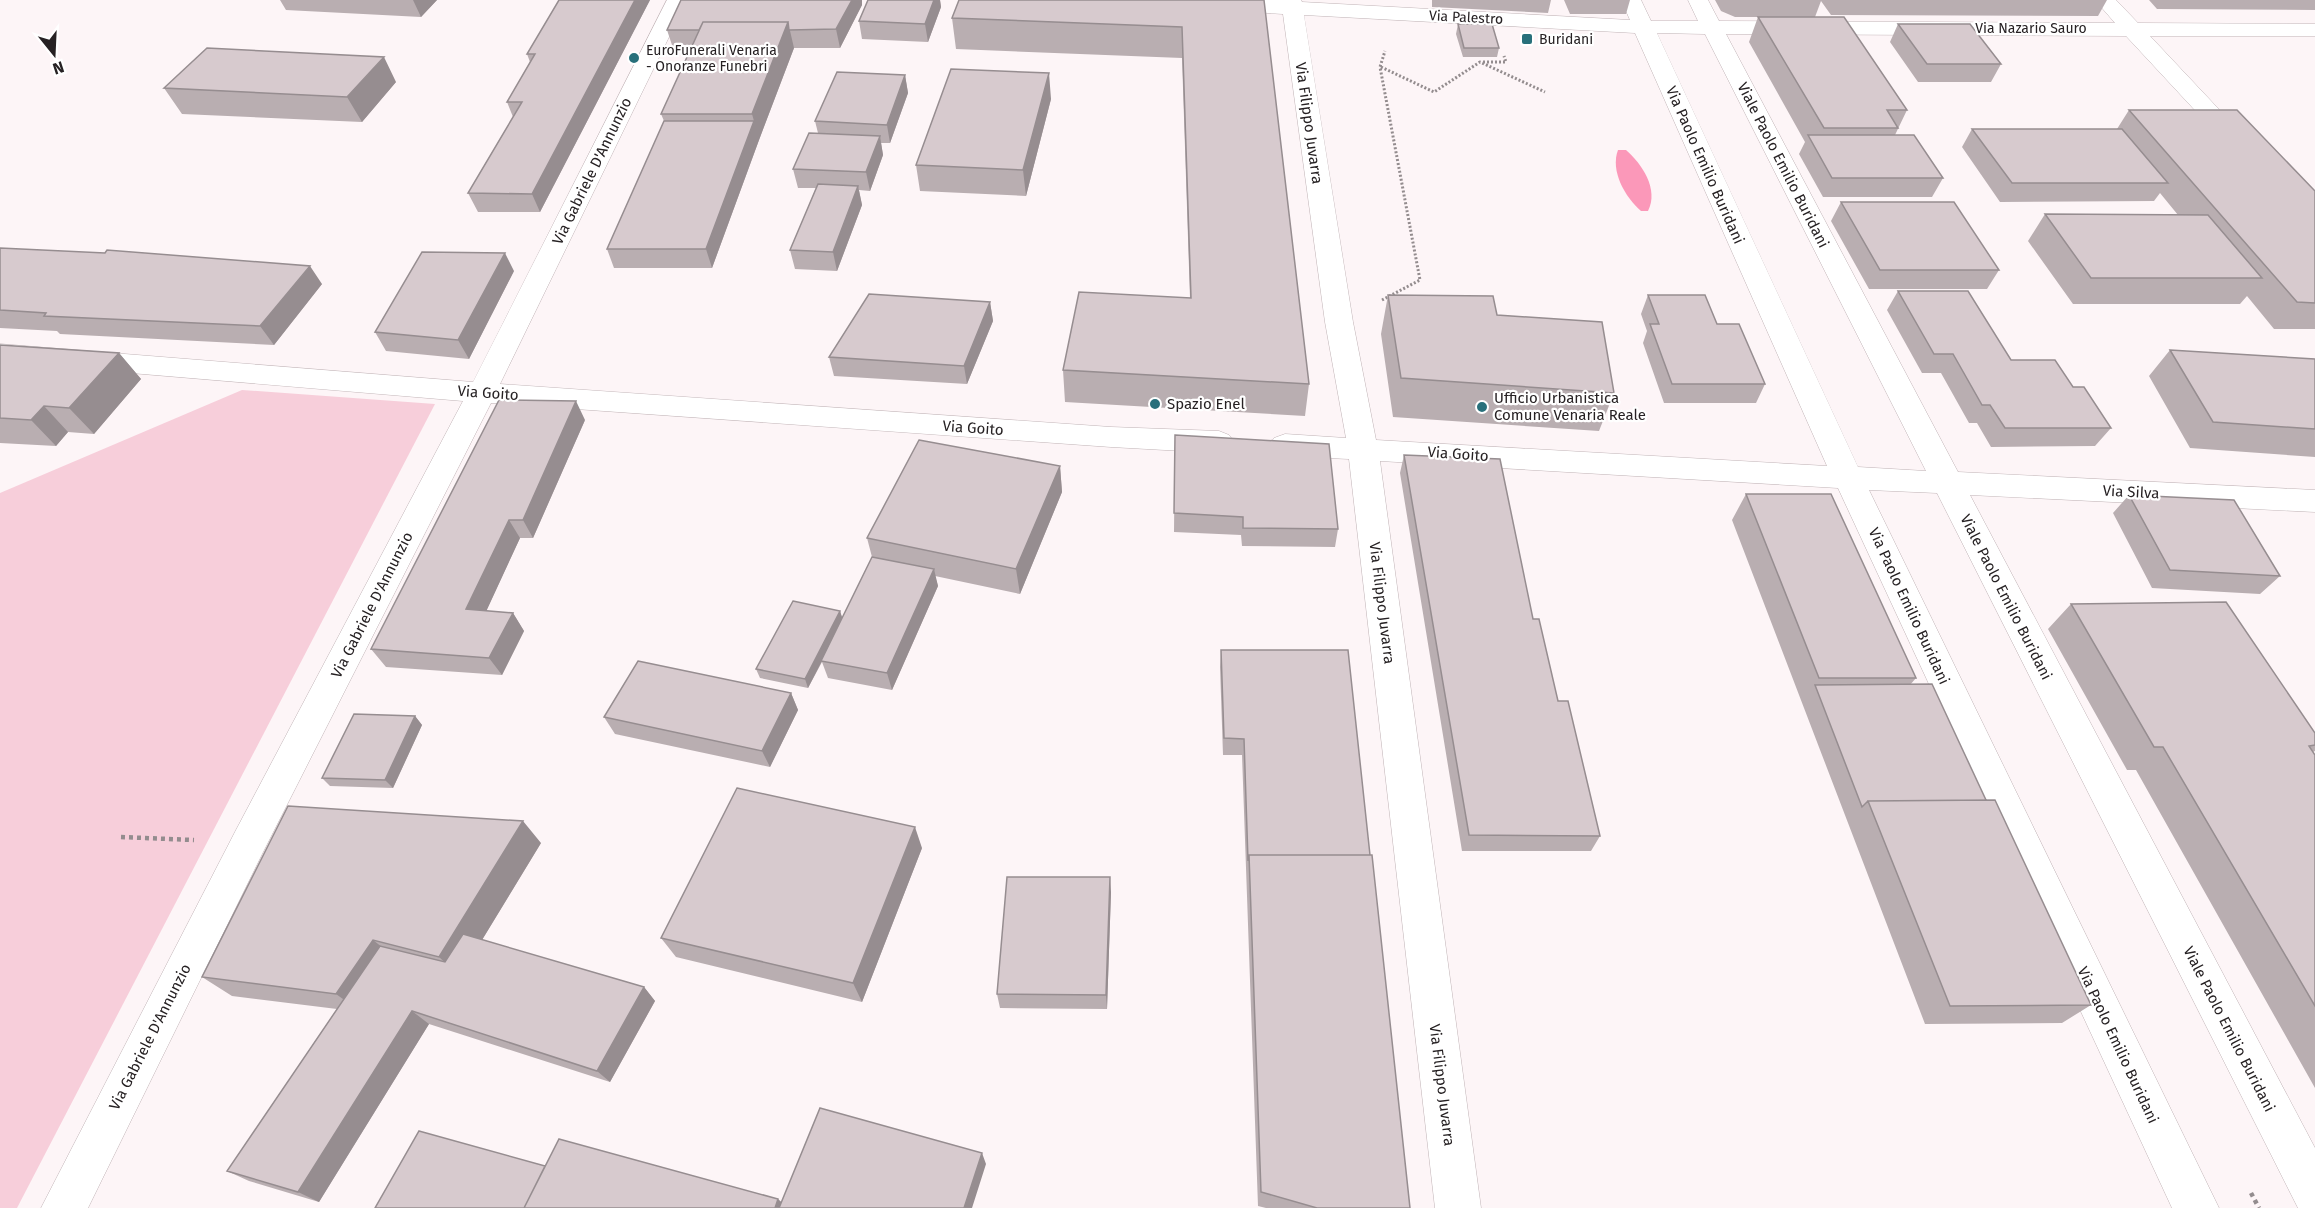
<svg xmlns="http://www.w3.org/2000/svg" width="2315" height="1208" font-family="'Fira Sans',sans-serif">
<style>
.green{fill:#f7ceda}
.water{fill:#fb98b9}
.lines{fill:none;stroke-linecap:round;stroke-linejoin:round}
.minor-casing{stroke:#c0b3b6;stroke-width:1}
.path-far1{stroke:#938c8e;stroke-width:3;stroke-dasharray:2 2;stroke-linecap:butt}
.path{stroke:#938c8e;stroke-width:4.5;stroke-dasharray:4 4;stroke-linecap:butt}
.minor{fill:#fff;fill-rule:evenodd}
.wall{fill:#b9aeb1}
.shaded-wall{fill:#968d90}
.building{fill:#d7cace;stroke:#968d90;stroke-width:1.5}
.poi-dot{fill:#28707b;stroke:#fff;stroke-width:2}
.labels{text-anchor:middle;stroke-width:4.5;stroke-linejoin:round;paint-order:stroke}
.far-street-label{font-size:14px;fill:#262123;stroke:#fff}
.far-poi-label{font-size:14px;fill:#262123;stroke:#fff;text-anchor:start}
.street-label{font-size:15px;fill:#262123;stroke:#fff}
.poi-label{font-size:15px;fill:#262123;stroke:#fff;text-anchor:start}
</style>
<rect width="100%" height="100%" fill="#fdf5f7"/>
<path class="green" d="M242,390L435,404L17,1208H0V493Z"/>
<path class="water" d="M1618,150H1626C1642,164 1659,189 1648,211H1641C1625,197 1610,171 1618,150Z"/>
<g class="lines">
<g class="minor-casing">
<path id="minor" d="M667,0H687L500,384L1111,427L1219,431L1229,435L1234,442L1229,449L1219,453L1111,447L491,403L262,854L88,1208H41L236,830L463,401L0,362V344L473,382Z
M1213,0H1301L1302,2L1630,20L1621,0H1641L1651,21H1698L1688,0H1708L1719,21L2115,23L2095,0H2116L2138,23L2315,24V36H2150L2245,137L2249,142L2245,147L2237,149L2229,147L2126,36L1726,34L1958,472L2315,490V512L1970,495L2315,1148V1208H2298L1937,493L1869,490L2219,1208H2172L1838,488L1380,461L1481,1208H1435L1349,459L1285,456L1274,452L1270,445L1274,438L1285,434L1346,438L1325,322L1283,14L1221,10L1214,8L1211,4ZM1304,15L1635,33L1827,466L1376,440L1353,322ZM1657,33L1705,34L1926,471L1858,467Z"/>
</g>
<path class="path-far1" d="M1483,62H1506L1504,56
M1381,67L1434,92L1480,62L1545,92
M1382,300L1420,280L1380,67L1385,51"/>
<path class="path" d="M121,837L194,840
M2251,1193L2259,1208"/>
<use href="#minor" class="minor"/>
</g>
<path class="wall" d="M280,0H437L421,17L286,10Z
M559,0H650L540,212H478L468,193L513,117L507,102L530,62L527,54Z
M681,0H862V5L840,48H794L759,140L712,268H614L607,249L664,121L661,114L691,48H673L667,30Z
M868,0H940L941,7L928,42L862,39L859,21Z
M1264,0L1309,384L1305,416L1065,402L1063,370L1190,298L1182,58L956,49L952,18Z
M1432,0H1551L1548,13L1432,7Z
M1564,0H1630L1626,14H1570Z
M1715,0H2107L2098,16L1831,15L1821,1L1815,17L1907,110L1895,135L1943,178L1932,197H1823L1799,154L1805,142L1749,42L1758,17H1762H1735L1721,11Z
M2149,0H2315V10L2157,9Z
M1458,24L1499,48L1497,57H1463L1456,34Z
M1898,24L2001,64L1991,82H1918L1890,42Z
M905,75L908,93L890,143H881L883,155L870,191L859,190L862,205L837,271L795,269L790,250L816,188H798L793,169L818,133L815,121Z
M396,82L362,122L182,114L164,88Z
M1051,99L1026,196L920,191L916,165Z
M2129,110L2315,191V329H2274L2247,296L2240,304H2073L2028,241L2045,214L2178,215L2160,193L2154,201L2000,202L1962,147L1972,129H2117Z
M1841,202L1999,270L1987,289H1869L1831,221Z
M0,248L322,284L274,345L60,334L57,331L0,328Z
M514,271L469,359L386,351L375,332Z
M1898,291L2011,360L2073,387L2111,428L2095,446L1991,447L1977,423H1969L1941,373H1922L1887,310Z
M1388,295L1497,315L1614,393L1599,431L1393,417L1381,334Z
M1648,295L1717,324L1765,384L1756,403H1664L1643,343L1647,331L1641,314Z
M990,302L993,321L967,384L834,376L829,357Z
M0,345L119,353L141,379L94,434L68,432L56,446L0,443Z
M2170,350L2315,359V457L2190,448L2149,376Z
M585,420L533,538H520L486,611L513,613L524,631L502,675L386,667L371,649Z
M1175,435L1338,529L1335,547L1242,546L1241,535L1174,532Z
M1404,455L1533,619L1600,836L1591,851H1462L1400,473Z
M1060,466L1062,492L1020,594L935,576L938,586L892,690L828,678L822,662L808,688L760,678L756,669L840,611L842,618L872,557L867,538Z
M1746,494L1916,678L1910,685L1986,800L2091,1005L2062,1023L1925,1024L1732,520Z
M2129,495L2280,576L2260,594L2152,588L2113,513Z
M2071,604L2315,733V751L2313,752L2315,755V1088L2136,770H2127L2048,629Z
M1221,650L1370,855L1410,1208H1266L1258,1206L1242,755H1223L1220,667Z
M791,693L798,710L770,767L615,734L604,717Z
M415,716L422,725L393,788L330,786L322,778Z
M541,843L482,940L644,987L655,1001L610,1082L429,1024L319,1202L249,1181L227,1171L337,1009L232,996L202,977Z
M922,848L862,1002L676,957L661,938Z
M1111,892L1107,1009L1000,1008L997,994Z"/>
<path class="shaded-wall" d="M413,0H437L421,17Z
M635,0H650L540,212L532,194Z
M852,0H862V5L840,48L836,29Z
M934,0H940L941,7L928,42L925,24Z
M788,22L794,48L759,140L712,268L706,249L754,121L752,114Z
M384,57L396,82L362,122L347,97Z
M1049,73L1051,99L1026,196L1023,170Z
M905,75L908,93L890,143L887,125Z
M880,136L883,155L870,191L866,172Z
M858,186L862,205L837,271L833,252Z
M505,253L514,271L469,359L458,340Z
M310,266L322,284L274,345L260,326Z
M990,302L993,321L967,384L964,366Z
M119,353L141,379L94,434L69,408Z
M576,401L585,420L533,538L523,520Z
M44,406L68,432L56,446L31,420Z
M1060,466L1062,492L1020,594L1016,569Z
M509,520L520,538L479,627L466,609Z
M934,569L938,586L892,690L887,673Z
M840,611L843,620L808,688L805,679Z
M513,613L524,631L502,675L489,658Z
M791,693L798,710L770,767L762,751Z
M415,716L422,725L393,788L385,780Z
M523,821L541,843L460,976L439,957Z
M915,827L922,848L862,1002L853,983Z
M1110,877L1111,892L1107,1009L1106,995Z
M373,940L397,959L361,1012L336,994Z
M644,987L655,1001L610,1082L597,1071Z
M412,1011L429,1024L319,1202L298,1192Z
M982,1153L986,1164L972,1208H964Z
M778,1199L788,1208H775Z"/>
<path class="building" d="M559,0H635L532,194L468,193L522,102H507L535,54H527Z
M681,0H852L836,29L789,30L788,22H703L699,30H667Z
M868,0H934L925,24L859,21Z
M959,0H1264L1309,384L1063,370L1079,292L1191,298L1182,27L952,18Z
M1758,17H1844L1907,110H1887L1898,128H1824Z
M703,22H788L752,114H661Z
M1458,24H1492L1499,48H1464Z
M1898,24H1970L2001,64H1927Z
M207,48L384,57L347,97L164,88Z
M951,69L1049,73L1023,170L916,165Z
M837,72L905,75L887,125L815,121Z
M2129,110H2237L2315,191V303L2297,302Z
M664,121H754L706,249H607Z
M1972,129H2122L2168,183H2012Z
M809,133L880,136L866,172L793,169Z
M1808,135H1914L1943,178H1832Z
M818,184L858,186L833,252L790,250Z
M1841,202H1954L1999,270H1880Z
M2045,214L2208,215L2262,278H2091Z
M0,248L105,253L107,250L310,266L260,326L44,316L46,313L0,310Z
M422,252L505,253L458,340L375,332Z
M1898,291H1968L2011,360H2055L2073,387H2084L2111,428H2005L1990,405H1982L1953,354H1934Z
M869,294L990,302L964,366L829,357Z
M1388,295L1493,296L1497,315L1602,322L1614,393L1401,378Z
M1648,295H1705L1717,324H1739L1765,384H1672L1650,324H1659Z
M0,345L119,353L69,408L44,406L31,420L0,418Z
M2170,350L2315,359V429L2213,422Z
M499,400L576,401L523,520H509L466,609L513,613L489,658L371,649Z
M1175,435L1329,444L1338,529L1243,528V517L1174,513Z
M919,440L1060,466L1016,569L867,538Z
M1404,455L1500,459L1533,619H1539L1558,701H1568L1600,836L1469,835Z
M1746,494H1831L1916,678H1819Z
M2129,495L2234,500L2280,576L2170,570Z
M872,557L934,569L887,673L821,661Z
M793,601L840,611L805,679L756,669Z
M2226,602L2315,733V745L2309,746L2315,755V1006L2163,747H2154L2071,604Z
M1221,650H1348L1370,855H1249L1248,861L1244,739L1224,738Z
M638,661L791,693L762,751L604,717Z
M1932,684L1986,800L1868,801L1862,807L1815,685Z
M354,714L415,716L385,780L322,778Z
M737,788L915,827L853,983L661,938Z
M1995,800L2091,1005L1950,1006L1868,801Z
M288,806L523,821L439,957L373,940L336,994L202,977Z
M1249,855H1372L1410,1208H1317L1261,1192Z
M1007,877H1110L1106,995L997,994Z
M463,934L644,987L597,1071L412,1011L298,1192L227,1171L380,946L445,962Z
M820,1108L982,1153L964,1208H779Z
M419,1131L545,1166L524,1208H375Z
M559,1139L778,1199L775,1208H524Z"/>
<g class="poi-dot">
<rect x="1521" y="33" width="12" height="12" rx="3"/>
<circle cx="634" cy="58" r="6"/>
<circle cx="1155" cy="404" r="6"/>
<circle cx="1482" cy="407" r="6"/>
</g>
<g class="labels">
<g class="far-street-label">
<text transform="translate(1466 17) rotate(3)" y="5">Via Palestro</text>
<text x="2031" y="33">Via Nazario Sauro</text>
</g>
<g class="far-poi-label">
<text x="1539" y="44">Buridani</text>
<text x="646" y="55">EuroFunerali Venaria<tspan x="646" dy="16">- Onoranze Funebri</tspan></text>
</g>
<g class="street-label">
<text transform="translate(1309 123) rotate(82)" y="5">Via Filippo Juvarra</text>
<text transform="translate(1705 165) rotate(66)" y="5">Via Paolo Emilio Buridani</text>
<text transform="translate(1783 165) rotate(63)" y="5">Viale Paolo Emilio Buridani</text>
<text transform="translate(592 171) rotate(-64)" y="5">Via Gabriele D'Annunzio</text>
<text transform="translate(488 393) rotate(4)" y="5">Via Goito</text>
<text transform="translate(973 428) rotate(4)" y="5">Via Goito</text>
<text transform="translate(1458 454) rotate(4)" y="5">Via Goito</text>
<text transform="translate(2131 492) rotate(3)" y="5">Via Silva</text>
<text transform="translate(2006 597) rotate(63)" y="5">Viale Paolo Emilio Buridani</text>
<text transform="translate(1382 603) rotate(83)" y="5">Via Filippo Juvarra</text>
<text transform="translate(372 605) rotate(-63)" y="5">Via Gabriele D'Annunzio</text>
<text transform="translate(1909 606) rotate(65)" y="5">Via Paolo Emilio Buridani</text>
<text transform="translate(2229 1029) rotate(63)" y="5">Viale Paolo Emilio Buridani</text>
<text transform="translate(150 1037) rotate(-63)" y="5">Via Gabriele D'Annunzio</text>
<text transform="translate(2118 1045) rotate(65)" y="5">Via Paolo Emilio Buridani</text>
<text transform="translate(1442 1085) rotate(83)" y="5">Via Filippo Juvarra</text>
</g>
<g class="poi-label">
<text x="1494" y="403">Ufficio Urbanistica<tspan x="1494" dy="17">Comune Venaria Reale</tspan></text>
<text x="1167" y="409">Spazio Enel</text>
</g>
</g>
<g transform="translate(54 54) rotate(162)" stroke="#ffffff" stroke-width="4.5" paint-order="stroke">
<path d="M0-4.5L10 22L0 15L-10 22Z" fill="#262123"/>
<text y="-9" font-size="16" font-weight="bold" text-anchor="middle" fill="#262123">N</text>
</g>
</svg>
